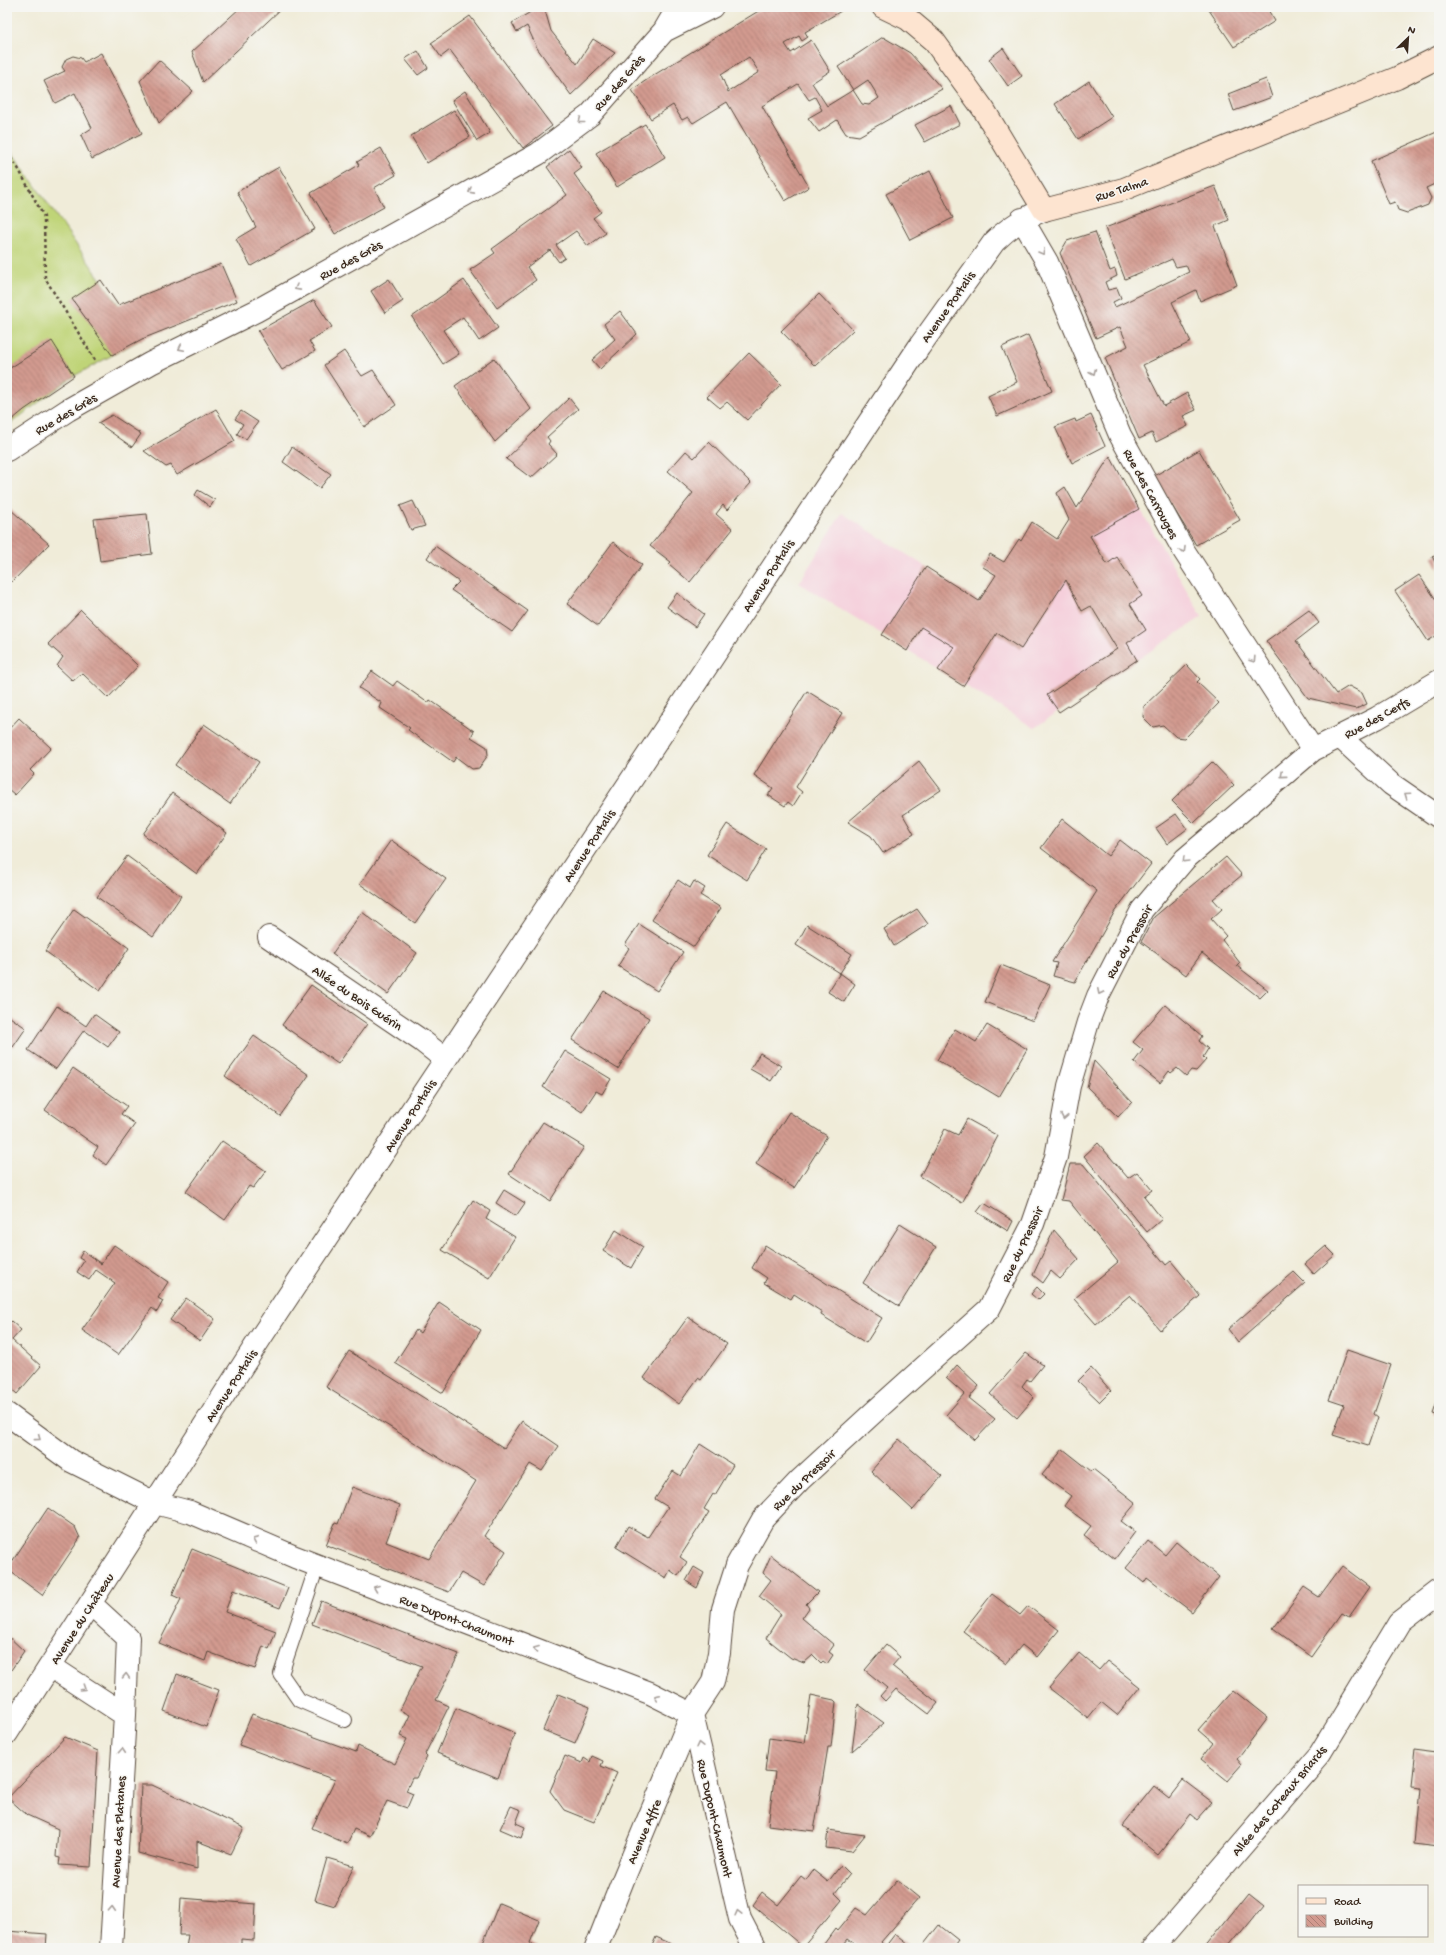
<svg xmlns="http://www.w3.org/2000/svg" width="1446" height="1955" font-family="'Gochi Hand',sans-serif">
<style>
.built{fill:#f5cfdb}
.grass{fill:#bfd477;stroke:#7d7f4a}
.building{fill:url(#building-back-hatch);fill-rule:evenodd}
.lines{fill:none;stroke-linecap:round;stroke-linejoin:round}
.lane-casing{stroke:#56473a;stroke-width:16}
.street-casing{stroke:#56473a;stroke-width:24}
.secondary-casing{stroke:#56473a;stroke-width:24}
.path{stroke:#56473a;stroke-width:2.5;stroke-dasharray:3 3;stroke-linecap:butt}
.lane{stroke:#fff;stroke-width:14}
.street{stroke:#fff;stroke-width:22}
.secondary{stroke:#fde4d0;stroke-width:22}
.oneway{stroke:#a79f9a}
.labels{text-anchor:middle;stroke-width:3;stroke-linejoin:round;paint-order:stroke}
.street-label{font-size:13px;fill:#3b2a1e;stroke:#f6f6f2}
</style>
<defs>
<pattern id="building-back-hatch" width="6" height="6" patternUnits="userSpaceOnUse"><rect width="6" height="6" fill="#d29a8f"/><path d="M-1 5l2 2M0 0l6 6M5-1l2 2" fill="none" stroke="#ac7e74"/></pattern>
</defs>
<rect width="100%" height="100%" fill="#f6f6f2"/>
<filter id="ink" filterUnits="userSpaceOnUse"><feTurbulence type="fractalNoise" baseFrequency=".025" numOctaves="2"/><feDisplacementMap in="SourceGraphic" scale="8" xChannelSelector="R" yChannelSelector="G"/><feConvolveMatrix kernelMatrix="1 2 1 2 8 2 1 2 1" color-interpolation-filters="sRGB"/></filter>
<filter id="wash" filterUnits="userSpaceOnUse"><feTurbulence type="fractalNoise" baseFrequency=".012" numOctaves="4" result="noise"/><feDisplacementMap in="SourceGraphic" scale="16" xChannelSelector="R" yChannelSelector="G"/><feGaussianBlur stdDeviation="0.9" result="paint"/><feColorMatrix in="noise" values="0 0 0 0 0 0 0 0 0 0 0 0 0 0 0 0 0 1.4 0 .05"/><feComposite in="paint" operator="in"/></filter>
<g filter="url(#wash)">
<rect width="100%" height="100%" fill="#f0ecd9"/>
<path class="built" d="M1110,456L1202,617L1034,728L799,583L842,513L1006,618Z"/>
<path class="grass" d="M7,145L142,339L74,376L7,426Z"/>
<g id="blocks">
<path class="building" d="M241,7H283L203,82L192,52Z
M539,7H544L551,31L577,64L593,39L615,53L571,95L537,48L527,26L517,32L512,23Z
M765,7H833L841,11L805,32L808,37L802,41L799,36L785,44L791,53L811,40L830,71L812,83L827,106L853,90L862,104L869,105L879,98L868,80L853,90L838,67L883,37L910,53L942,89L859,136L846,134L837,120L819,132L808,118L822,110L815,97L809,100L798,84L762,106L809,187L785,201L727,102L693,123L688,117L682,120L673,105L651,119L632,90L654,75ZM749,57L759,72L728,92L721,75Z
M1207,7H1266L1275,21L1234,47Z
M470,16L552,126L523,148L450,50L441,57L431,43Z
M1003,48L1022,76L1008,86L989,59Z
M418,51L428,68L418,75L405,59Z
M101,53L142,133L92,159L81,135L92,128L75,93L55,103L44,81L65,71L62,67L66,59L73,56L81,58L84,62Z
M159,60L193,91L159,123L140,81Z
M1266,79L1272,97L1234,111L1228,94Z
M1089,81L1112,117L1078,139L1055,104Z
M465,91L490,133L477,141L452,100Z
M951,106L960,124L925,142L915,125Z
M454,110L470,137L427,163L411,136Z
M645,124L665,157L617,187L596,153Z
M1439,131V182L1426,188L1431,198L1428,205L1407,213L1398,210L1395,202L1389,204L1371,161Z
M381,148L396,175L374,188L384,207L335,234L311,193L359,165L357,162Z
M569,149L582,168L574,174L601,212L593,218L606,233L588,246L576,231L556,245L565,258L559,262L550,250L527,267L536,280L497,308L470,270L495,253L492,249L567,195L547,167Z
M279,167L315,229L251,266L236,239L256,227L237,192Z
M930,171L953,218L910,240L886,194Z
M1215,186L1229,220L1215,226L1237,285L1200,301L1196,290L1172,302L1191,342L1143,365L1164,406L1187,393L1196,410L1183,416L1188,426L1156,442L1152,433L1139,439L1105,358L1128,346L1120,327L1096,338L1060,253L1067,241L1095,232L1110,271L1115,269L1117,276L1105,282L1108,290L1117,288L1121,298L1113,302L1115,307L1189,272L1186,265L1176,267L1172,259L1125,279L1105,228Z
M221,264L237,301L142,339L112,355L72,299L101,280L118,305Z
M389,279L403,301L385,313L371,291Z
M464,280L498,328L479,341L463,317L443,330L459,354L443,364L412,317Z
M819,294L853,330L815,366L781,331Z
M314,300L332,327L309,341L315,351L282,370L258,331Z
M620,311L637,334L600,369L592,360L615,339L604,324Z
M1028,335L1052,391L997,416L988,396L1017,382L1002,347Z
M52,341L74,376L24,410L7,424V370Z
M344,351L362,376L373,370L396,405L364,427L324,365Z
M749,353L781,384L747,420L727,402L720,408L707,397Z
M494,358L531,409L495,442L455,386Z
M569,398L578,409L547,437L550,441L548,444L557,454L531,478L506,459Z
M216,409L235,441L177,475L171,465L166,467L144,451Z
M241,411L258,422L246,439L237,434L243,424L235,419Z
M112,415L141,434L132,447L98,423Z
M1091,415L1105,446L1072,463L1055,427L1075,419L1076,422Z
M709,442L751,483L727,510L723,505L716,514L733,529L690,582L669,564L671,562L650,546L693,493L668,471L686,451L694,458Z
M292,447L331,474L320,488L283,462Z
M1199,450L1240,520L1196,545L1154,476Z
M1110,456L1139,509L1090,536L1107,564L1117,557L1142,596L1130,604L1146,630L1127,643L1137,660L1059,712L1047,695L1117,649L1091,606L1082,611L1066,580L1021,649L997,633L963,686L938,670L954,647L921,627L907,651L882,635L926,567L979,601L996,575L983,567L990,554L1004,562L1019,539L1021,541L1032,522L1057,539L1069,520L1057,493L1065,487L1077,508Z
M198,490L215,500L210,507L195,495Z
M413,501L425,526L411,530L400,506Z
M10,509L49,544L12,582L7,578V512Z
M147,514L152,554L100,561L94,519Z
M613,542L642,565L598,626L567,604Z
M435,546L528,611L512,632L451,590L459,582L427,558Z
M1439,553V570L1432,556Z
M1419,575L1439,604V634L1428,641L1395,591Z
M677,593L704,614L695,627L667,607Z
M81,610L138,666L108,698L82,673L73,681L57,666L63,657L48,644Z
M1309,610L1319,623L1296,641L1336,694L1349,686L1362,693L1367,704L1356,709L1308,698L1266,641Z
M1187,665L1200,679L1197,682L1219,703L1185,738L1176,737L1163,725L1153,727L1143,717L1144,706Z
M372,671L393,686L397,681L428,703L430,700L474,731L471,737L487,747L488,755L479,768L472,769L456,757L453,762L408,730L410,728L380,708L382,703L359,688Z
M807,691L842,713L796,787L802,792L793,806L788,802L785,806L768,795L773,788L754,775Z
M19,718L51,748L30,770L34,774L15,795L7,788V731Z
M204,724L259,762L230,804L175,765Z
M919,761L941,790L903,815L914,834L883,853L871,836L848,822Z
M1212,762L1234,785L1194,823L1172,801Z
M172,793L227,833L197,874L143,834Z
M1176,814L1187,829L1167,844L1156,828Z
M1062,819L1108,856L1120,840L1151,864L1115,911L1075,982L1053,976L1057,963L1052,962L1097,891L1041,848Z
M727,824L766,849L747,880L707,855Z
M391,840L446,879L415,923L360,884Z
M127,856L181,896L153,937L97,897Z
M1226,857L1242,875L1213,899L1222,909L1211,919L1226,936L1222,940L1240,963L1237,966L1268,990L1260,998L1202,953L1186,975L1141,942L1154,917Z
M678,880L690,888L694,881L705,888L700,895L721,908L694,947L652,920Z
M74,909L129,948L100,991L45,951Z
M917,909L928,924L894,946L884,929Z
M362,912L417,953L388,994L332,954Z
M639,924L683,952L657,991L618,966L629,948L625,945Z
M807,925L852,954L840,973L796,945Z
M1001,965L1050,985L1033,1021L985,1002Z
M840,973L855,984L844,1002L828,992Z
M311,985L367,1024L338,1064L282,1025Z
M604,991L649,1018L618,1069L572,1040Z
M1165,1005L1202,1036L1199,1041L1208,1049L1203,1057L1206,1060L1196,1071L1191,1070L1186,1076L1177,1068L1171,1073L1169,1071L1160,1083L1134,1062L1143,1050L1133,1042Z
M57,1006L86,1026L94,1014L119,1032L108,1047L84,1030L56,1069L28,1050Z
M7,1015L26,1028L13,1047L7,1042Z
M987,1025L1027,1049L999,1097L937,1060L955,1029L976,1042Z
M254,1036L309,1075L280,1116L225,1076Z
M565,1051L611,1079L602,1094L596,1091L582,1112L543,1087Z
M760,1053L781,1066L771,1081L750,1069Z
M1094,1061L1132,1102L1118,1117L1087,1087Z
M73,1068L127,1106L121,1114L135,1124L106,1165L93,1155L98,1147L45,1110Z
M789,1112L827,1136L794,1188L756,1164Z
M967,1119L998,1136L962,1203L920,1176L945,1129L958,1135Z
M543,1122L584,1147L550,1201L509,1174Z
M222,1141L266,1171L253,1188L249,1186L225,1220L186,1192Z
M1098,1143L1128,1178L1137,1172L1152,1190L1144,1196L1162,1219L1147,1232L1084,1156Z
M1070,1164H1083L1166,1265L1171,1261L1200,1296L1160,1330L1130,1295L1096,1324L1074,1299L1118,1262L1069,1201L1061,1200Z
M504,1190L525,1203L516,1216L496,1203Z
M473,1200L490,1211L486,1219L515,1237L489,1278L442,1250Z
M984,1203L1013,1221L1008,1231L977,1212Z
M900,1224L936,1247L899,1306L863,1283Z
M616,1230L643,1247L631,1268L603,1251Z
M1054,1230L1079,1259L1060,1279L1051,1271L1043,1283L1033,1275Z
M114,1245L168,1282L158,1298L163,1301L157,1312L152,1308L118,1355L82,1330L115,1283L96,1270L89,1280L77,1272L84,1261L79,1258L83,1251L101,1264Z
M765,1245L882,1318L866,1343L821,1315L822,1312L794,1294L791,1299L764,1283L767,1278L752,1268Z
M1326,1246L1335,1255L1314,1274L1305,1264Z
M1294,1272L1305,1283L1238,1342L1228,1329Z
M1037,1287L1044,1294L1038,1300L1031,1294Z
M186,1298L215,1319L200,1341L170,1320Z
M439,1302L481,1330L443,1393L395,1363L416,1330L420,1333Z
M688,1317L727,1344L701,1380L698,1378L679,1404L644,1378Z
M11,1321L21,1330L12,1340L41,1366L17,1394L7,1385V1324Z
M1347,1350L1391,1365L1374,1414L1378,1417L1368,1446L1333,1435L1344,1405L1329,1400Z
M349,1351L504,1448L522,1421L559,1446L542,1471L530,1464L484,1536L506,1551L484,1586L461,1573L449,1592L326,1545L335,1523L338,1524L352,1487L400,1505L386,1542L429,1559L476,1481L326,1387Z
M1026,1353L1043,1365L1030,1381L1027,1379L1022,1386L1034,1398L1017,1418L990,1394Z
M957,1365L979,1386L969,1398L995,1419L975,1440L946,1415L964,1394L946,1378Z
M1091,1368L1111,1391L1100,1402L1078,1381Z
M1439,1397V1416L1433,1414Z
M899,1439L942,1476L913,1510L871,1471Z
M700,1444L733,1465L715,1495L713,1494L704,1509L709,1512L680,1557L687,1562L678,1576L670,1570L666,1578L616,1547L628,1526L648,1537L668,1507L655,1499L673,1471L681,1476Z
M1063,1449L1091,1471L1093,1469L1136,1503L1121,1521L1135,1532L1115,1559L1084,1535L1091,1526L1064,1506L1071,1496L1042,1475Z
M48,1508L75,1527L80,1538L42,1595L7,1569Z
M1148,1541L1165,1555L1176,1542L1219,1577L1192,1612L1147,1578L1144,1583L1126,1568Z
M192,1549L288,1588L280,1608L233,1590L225,1612L276,1631L269,1649L263,1646L255,1669L208,1652L205,1661L159,1643L181,1599L172,1595Z
M771,1555L818,1592L806,1604L809,1608L802,1618L834,1645L829,1652L833,1655L827,1664L823,1661L821,1663L813,1655L804,1663L791,1658L766,1638L781,1614L759,1596L771,1580L763,1573Z
M1342,1566L1370,1587L1349,1617L1342,1613L1311,1657L1273,1629L1304,1587L1319,1597Z
M694,1567L704,1573L697,1588L686,1581Z
M992,1594L1020,1615L1028,1606L1059,1630L1037,1657L1022,1645L1006,1664L963,1631Z
M321,1601L459,1654L436,1700L449,1706L425,1754L427,1756L416,1778H412L406,1791L413,1794L407,1808L387,1801L370,1836L354,1829L347,1844L312,1828L335,1780L239,1745L252,1714L356,1752L358,1746L395,1764L407,1739L400,1736L410,1715L400,1710L422,1666L312,1624Z
M7,1635L24,1651L7,1676Z
M886,1645L900,1657L892,1666L938,1703L929,1714L896,1689L885,1701L880,1696L887,1688L865,1670Z
M1079,1653L1099,1670L1107,1661L1140,1687L1117,1715L1101,1702L1088,1718L1049,1688Z
M177,1674L219,1690L206,1727L164,1711Z
M1233,1690L1268,1718L1237,1759L1242,1765L1228,1781L1201,1759L1213,1743L1198,1730Z
M558,1694L590,1707L575,1743L543,1730Z
M811,1695L834,1700L836,1702L831,1747H828L814,1831L768,1825L775,1772L765,1771L769,1738L804,1743Z
M858,1704L884,1723L852,1751Z
M456,1708L515,1733L498,1778L437,1753Z
M65,1737L98,1751L91,1867L59,1865L60,1858L56,1857L58,1829L27,1815L8,1798Z
M1415,1751L1439,1754V1846L1413,1843L1418,1788L1411,1787Z
M565,1756L582,1763L584,1758L590,1762L592,1756L603,1761L601,1766L617,1773L594,1822L564,1810L550,1791Z
M1183,1780L1212,1802L1196,1820L1190,1815L1158,1855L1122,1826L1154,1786L1169,1798Z
M141,1785H152L244,1828L231,1854L197,1841V1869L138,1853Z
M511,1806L521,1810L516,1823L525,1827L521,1838L500,1829Z
M828,1830L865,1835L852,1851L826,1848Z
M327,1858L354,1866L335,1906L315,1900Z
M841,1865L850,1874L835,1893L842,1900L803,1947L753,1905L762,1892L778,1905L801,1876L806,1880L813,1870L828,1882Z
M897,1880L919,1898L881,1942L885,1947L895,1934L913,1948H860L848,1939L841,1948H821L835,1929L837,1931L856,1908L867,1915Z
M1249,1892L1264,1904L1228,1948H1204Z
M181,1898L256,1904L254,1940L241,1939V1948H186L188,1935H179Z
M499,1903L539,1920L530,1943L538,1947L537,1948H481Z
M939,1925L958,1940L952,1948H921Z
M7,1931L47,1934L46,1948H7Z
M656,1937L681,1948H651Z"/>
</g>
</g>
<g filter="url(#ink)">
<use href="#blocks" fill-opacity="0" stroke="#56473a" stroke-width="1"/>
<g class="lines">
<g class="lane-casing">
<path id="lane" d="M317,1566L281,1674L299,1700L345,1720"/>
</g>
<g class="street-casing">
<path id="street" d="M664,31L712,7
M1022,219L1047,262L1120,435L1184,551L1313,750
M7,450L68,410L151,363L256,311L538,154L590,115L664,31L678,7
M1340,737L1391,784L1439,817
M269,937L422,1041L445,1059
M7,1414L71,1461L155,1503L190,1512L295,1557L650,1693L692,1714
M91,1604L128,1638L125,1715L111,1948
M50,1666L125,1715
M692,1714L740,1919L755,1948
M7,1733L263,1334L919,347L994,242C1009,227 1023,218 1044,210
M596,1948L623,1880L692,1714L713,1682L719,1653L723,1609L737,1565L763,1519L800,1480L874,1412L989,1309L1033,1224L1056,1157L1069,1086L1088,1022L1098,996L1142,910L1185,859L1313,750L1377,718L1439,681
M1153,1948L1320,1754L1400,1622L1439,1592"/>
</g>
<g class="secondary-casing">
<path id="secondary" d="M883,7L908,19L934,41L984,110L1044,210L1124,189L1397,78L1439,57"/>
</g>
<path class="path" d="M7,153L18,168L44,217L45,278L95,360"/>
<use href="#lane" class="lane"/>
<use href="#street" class="street"/>
<use href="#secondary" class="secondary"/>
</g>
<defs><path id="oneway-chevron" d="M-2-3.5L2.5 0L-2 3.5" fill="none" stroke-width="1.6" stroke-linecap="round" stroke-linejoin="round"/></defs>
<g class="oneway">
<use href="#oneway-chevron" transform="translate(581 121) rotate(142)"/>
<use href="#oneway-chevron" transform="translate(471 191) rotate(151)"/>
<use href="#oneway-chevron" transform="translate(1042 252) rotate(60)"/>
<use href="#oneway-chevron" transform="translate(297 288) rotate(151)"/>
<use href="#oneway-chevron" transform="translate(181 348) rotate(154)"/>
<use href="#oneway-chevron" transform="translate(1093 372) rotate(67)"/>
<use href="#oneway-chevron" transform="translate(1183 550) rotate(60)"/>
<use href="#oneway-chevron" transform="translate(1253 660) rotate(57)"/>
<use href="#oneway-chevron" transform="translate(1283 775) rotate(139)"/>
<use href="#oneway-chevron" transform="translate(1407 795) rotate(-145)"/>
<use href="#oneway-chevron" transform="translate(1185 860) rotate(135)"/>
<use href="#oneway-chevron" transform="translate(1100 992) rotate(116)"/>
<use href="#oneway-chevron" transform="translate(1064 1117) rotate(101)"/>
<use href="#oneway-chevron" transform="translate(38 1438) rotate(36)"/>
<use href="#oneway-chevron" transform="translate(255 1540) rotate(-156)"/>
<use href="#oneway-chevron" transform="translate(376 1588) rotate(-159)"/>
<use href="#oneway-chevron" transform="translate(536 1649) rotate(-159)"/>
<use href="#oneway-chevron" transform="translate(126 1676) rotate(-88)"/>
<use href="#oneway-chevron" transform="translate(83 1688) rotate(33)"/>
<use href="#oneway-chevron" transform="translate(657 1697) rotate(-154)"/>
<use href="#oneway-chevron" transform="translate(699 1745) rotate(-103)"/>
<use href="#oneway-chevron" transform="translate(122 1751) rotate(-86)"/>
<use href="#oneway-chevron" transform="translate(112 1909) rotate(-87)"/>
<use href="#oneway-chevron" transform="translate(738 1913) rotate(-104)"/>
</g>
</g>
<g class="labels">
<g class="street-label">
<text transform="translate(618 82) rotate(-49)" y="5">Rue des Grès</text>
<text transform="translate(1121 188) rotate(-18)" y="5">Rue Talma</text>
<text transform="translate(350 259) rotate(-29)" y="5">Rue des Grès</text>
<text transform="translate(947 306) rotate(-55)" y="5">Avenue Portalis</text>
<text transform="translate(65 413) rotate(-31)" y="5">Rue des Grès</text>
<text transform="translate(1152 493) rotate(61)" y="5">Rue des Carrouges</text>
<text transform="translate(767 575) rotate(-57)" y="5">Avenue Portalis</text>
<text transform="translate(1376 717) rotate(-29)" y="5">Rue des Cerfs</text>
<text transform="translate(588 845) rotate(-57)" y="5">Avenue Portalis</text>
<text transform="translate(1128 941) rotate(-61)" y="5">Rue du Pressoir</text>
<text transform="translate(358 997) rotate(34)" y="5">Allée du Bois Guérin</text>
<text transform="translate(409 1115) rotate(-57)" y="5">Avenue Portalis</text>
<text transform="translate(1021 1244) rotate(-65)" y="5">Rue du Pressoir</text>
<text transform="translate(230 1385) rotate(-57)" y="5">Avenue Portalis</text>
<text transform="translate(803 1479) rotate(-44)" y="5">Rue du Pressoir</text>
<text transform="translate(81 1618) rotate(-57)" y="5">Avenue du Château</text>
<text transform="translate(457 1619) rotate(21)" y="5">Rue Dupont-Chaumont</text>
<text transform="translate(1278 1800) rotate(-50)" y="5">Allée des Coteaux Briards</text>
<text transform="translate(716 1818) rotate(77)" y="5">Rue Dupont-Chaumont</text>
<text transform="translate(643 1831) rotate(-67)" y="5">Avenue Affre</text>
<text transform="translate(117 1832) rotate(-87)" y="5">Avenue des Platanes</text>
</g>
</g>
<rect width="1446" height="1955" fill="none" stroke="#f6f6f2" stroke-width="24"/>
<rect x="1298" y="1885" width="130" height="52" fill="#f6f6f2" stroke="#aba49d"/>
<rect x="1306" y="1898" width="20" height="6" fill="#fde4d0" stroke="#aba49d"/>
<text x="1334" y="1905" font-size="12" fill="#3b2a1e">Road</text>
<rect x="1306" y="1915" width="20" height="12" fill="url(#building-back-hatch)" stroke="#aba49d"/>
<text x="1334" y="1925" font-size="12" fill="#3b2a1e">Building</text>
<g transform="translate(1408 38) rotate(25)" stroke="#f6f6f2" stroke-width="3" paint-order="stroke">
<path d="M0-3L7 15L0 10L-7 15Z" fill="#3b2a1e"/>
<text y="-6" font-size="11" font-weight="bold" text-anchor="middle" fill="#3b2a1e">N</text>
</g>
</svg>
